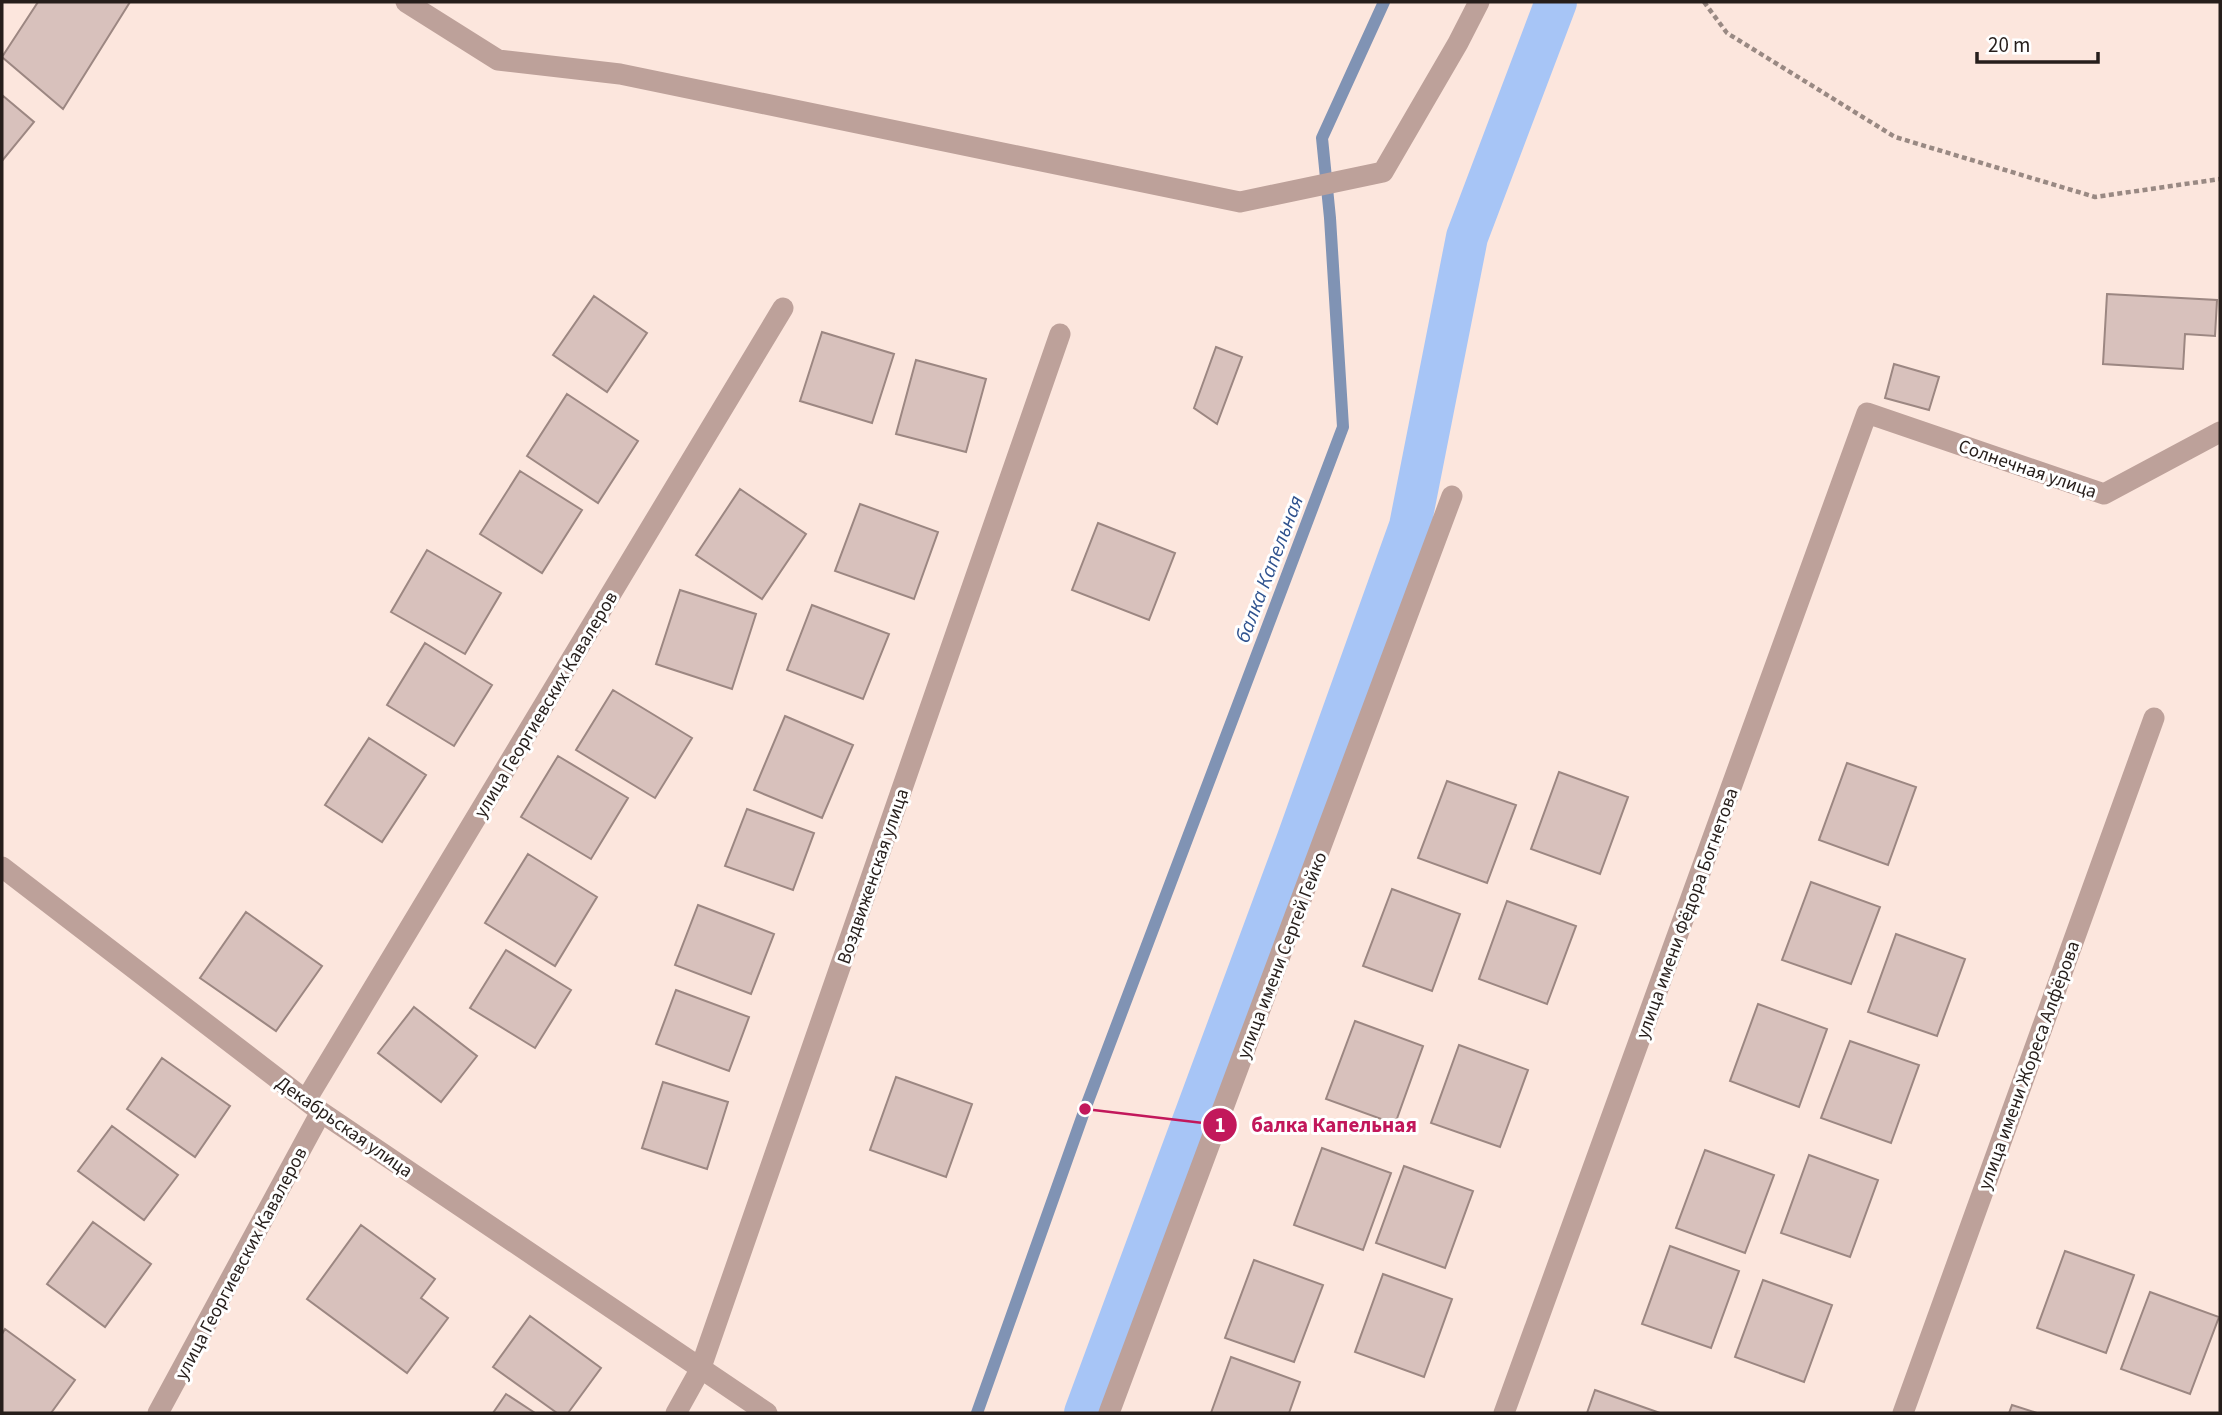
<svg xmlns="http://www.w3.org/2000/svg" width="2222" height="1415" font-family="'Source Sans 3',sans-serif">
<style>
.lines{fill:none;stroke-linecap:round;stroke-linejoin:round}
.stream{stroke:#8093b4;stroke-width:12}
.canal{stroke:#a7c5f6;stroke-width:42}
.building{fill:#d8c1bc;stroke:#9c8782;stroke-width:2}
.path{stroke:#998983;stroke-width:4.5;stroke-dasharray:5 3.5;stroke-linecap:butt}
.street{stroke:#bda19a;stroke-width:21}
.labels{text-anchor:middle;stroke-width:6;stroke-linejoin:round;paint-order:stroke}
.street-label{font-size:19px;fill:#261e1b;stroke:#fff}
.water-label{font-size:21px;font-style:italic;fill:#30538f;stroke:#fff}
.leader{fill:none;stroke:#c2185b;stroke-width:2.5}
.callout-dot{fill:#c2185b;stroke:#fff;stroke-width:2.5}
.mark-label{font-size:21px;text-anchor:middle;font-weight:bold;fill:#fff}
.callout-label{font-size:21px;text-anchor:middle;font-weight:bold;fill:#c2185b;stroke:#fff;stroke-width:6;stroke-linejoin:round;paint-order:stroke}
</style>
<rect width="100%" height="100%" fill="#fce6dd"/>
<g class="lines">
<path class="stream" d="M977,1413L1085,1109L1343,427L1330,218L1322,138L1384,2"/>
<path class="canal" d="M1085,1413L1297,841L1410,526L1467,237L1556,2"/>
</g>
<path class="building" d="M38,2H130L63,109L2,57Z
M2,95L34,122L2,161Z
M2107,294L2217,300L2215,336L2185,334L2183,369L2103,364Z
M594,296L647,333L607,392L553,355Z
M822,332L894,354L872,423L800,401Z
M1216,347L1242,357L1217,424L1194,408Z
M916,360L986,379L966,452L896,434Z
M1894,364L1939,377L1929,410L1885,398Z
M567,394L638,441L598,503L527,456Z
M520,471L582,510L542,573L480,534Z
M740,489L806,534L762,599L696,555Z
M860,504L938,532L914,599L835,571Z
M1098,523L1175,553L1149,620L1072,590Z
M427,550L501,593L465,654L391,612Z
M680,590L756,614L732,689L656,664Z
M812,605L889,634L863,699L787,670Z
M425,643L492,685L454,746L387,705Z
M613,690L692,738L655,798L576,750Z
M785,716L853,745L822,818L754,790Z
M369,738L426,775L382,842L325,805Z
M558,756L628,798L591,859L521,817Z
M1847,763L1916,787L1888,865L1819,840Z
M1559,772L1628,797L1600,874L1531,849Z
M1447,781L1516,805L1487,883L1418,858Z
M747,809L814,833L793,890L725,866Z
M528,854L597,897L555,966L485,923Z
M1811,882L1880,907L1851,984L1782,960Z
M1392,889L1460,914L1432,991L1363,966Z
M1507,901L1576,926L1547,1004L1479,979Z
M698,905L774,934L751,994L675,965Z
M246,912L322,966L276,1031L200,978Z
M1896,934L1965,959L1937,1036L1868,1012Z
M506,950L571,990L535,1048L470,1008Z
M676,990L749,1017L729,1071L656,1044Z
M1758,1004L1827,1029L1799,1107L1730,1081Z
M414,1007L477,1056L441,1102L378,1053Z
M1355,1021L1423,1046L1395,1124L1326,1099Z
M1850,1041L1919,1065L1891,1143L1821,1118Z
M1459,1045L1528,1070L1500,1147L1431,1123Z
M162,1058L230,1106L195,1157L127,1109Z
M896,1077L972,1104L946,1177L870,1150Z
M663,1082L728,1102L707,1169L642,1148Z
M112,1126L178,1175L144,1220L78,1171Z
M1322,1148L1391,1173L1363,1250L1294,1225Z
M1705,1150L1774,1175L1745,1253L1676,1228Z
M1809,1155L1878,1180L1850,1257L1781,1233Z
M1404,1166L1473,1191L1445,1268L1376,1243Z
M93,1222L151,1264L105,1327L47,1284Z
M361,1225L435,1279L421,1298L448,1318L407,1373L307,1299Z
M1670,1246L1739,1271L1711,1348L1642,1324Z
M2065,1251L2134,1275L2106,1353L2037,1328Z
M1254,1260L1323,1285L1294,1362L1225,1338Z
M1383,1274L1452,1299L1424,1377L1355,1352Z
M1763,1280L1832,1305L1804,1382L1735,1357Z
M2150,1292L2219,1317L2190,1394L2121,1369Z
M530,1316L601,1368L568,1413H557L493,1367Z
M5,1329L75,1380L51,1413H2V1334Z
M1231,1357L1300,1382L1289,1413H1211Z
M1595,1390L1660,1413H1587Z
M506,1394L535,1413H493Z
M2012,1405L2037,1413H2009Z"/>
<g class="lines">
<path class="path" d="M1704,2L1727,33L1895,137L2095,197L2220,179"/>
<path class="street" d="M406,2L498,60L620,74L1240,202L1383,172L1458,43L1479,2
M2,867L321,1112L767,1413
M306,1100L783,308
M158,1413L321,1112
M676,1413L700,1370L1060,334
M1109,1413L1452,496
M1504,1413L1867,413L2104,494L2220,432
M1903,1413L2154,718"/>
</g>
<g class="labels">
<g class="street-label">
<text transform="translate(2028 468) rotate(19)" y="7">Солнечная улица</text>
<text transform="translate(545 704) rotate(-59)" y="7">улица Георгиевских Кавалеров</text>
<text transform="translate(872 876) rotate(-71)" y="7">Воздвиженская улица</text>
<text transform="translate(1686 913) rotate(-70)" y="7">улица имени Фёдора Богнетова</text>
<text transform="translate(1281 955) rotate(-69)" y="7">улица имени Сергей Гейко</text>
<text transform="translate(2028 1065) rotate(-70)" y="7">улица имени Жореса Алфёрова</text>
<text transform="translate(345 1126) rotate(35)" y="7">Декабрьская улица</text>
<text transform="translate(240 1263) rotate(-62)" y="7">улица Георгиевских Кавалеров</text>
</g>
<g class="water-label">
<text transform="translate(1269 569) rotate(-69)" y="7">балка Капельная</text>
</g>
</g>
<path class="leader" d="M1085 1109L1220 1125"/>
<g class="callout-dot">
<circle cx="1085" cy="1109" r="7"/>
<circle cx="1220" cy="1125" r="18"/>
</g>
<g class="mark-label">
<text x="1220" y="1132">1</text>
</g>
<g class="callout-label">
<text x="1334" y="1132">балка Капельная</text>
</g>
<rect width="2222" height="1415" fill="none" stroke="#261e1b" stroke-width="7"/>
<path d="M1977 52v10h121v-10" fill="none" stroke="#261e1b" stroke-width="3.5"/>
<text x="1988" y="52" font-size="21" fill="#261e1b" stroke="#ffffff" stroke-width="5" paint-order="stroke">20 m</text>
</svg>
